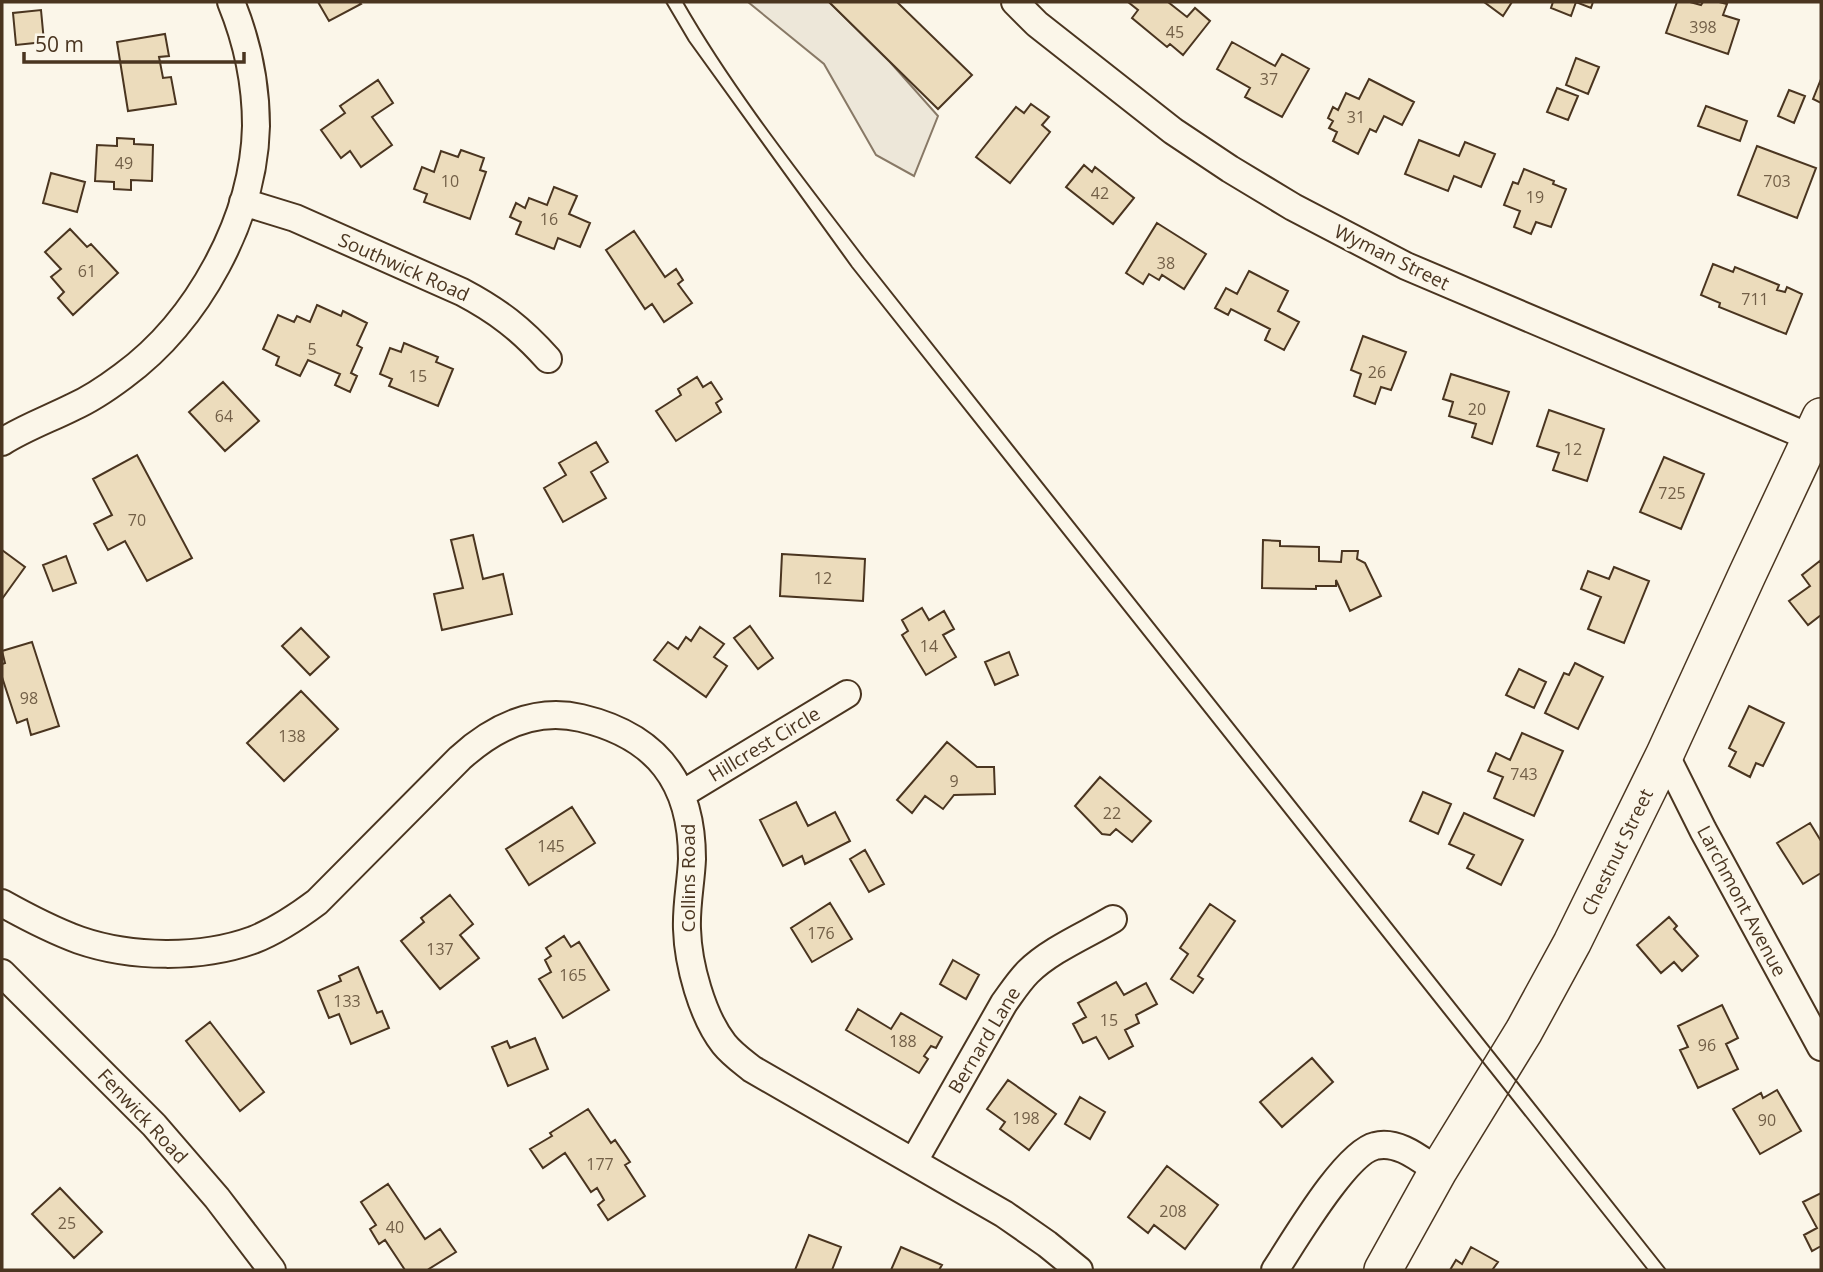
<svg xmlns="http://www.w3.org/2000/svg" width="1823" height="1272" font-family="'Open Sans',sans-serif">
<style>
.parking{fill:#ede7d9;stroke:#887966;stroke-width:2}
.building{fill:#ecdcbc;stroke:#4a3520;stroke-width:2}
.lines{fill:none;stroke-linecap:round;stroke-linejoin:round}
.street-casing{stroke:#4a3520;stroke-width:30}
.secondary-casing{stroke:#4a3520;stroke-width:40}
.street{stroke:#fbf6e9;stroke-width:26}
.secondary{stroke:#fbf6e9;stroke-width:37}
.tram{stroke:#4a3520;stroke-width:2}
.labels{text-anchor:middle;stroke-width:5;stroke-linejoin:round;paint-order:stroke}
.number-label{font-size:16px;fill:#725f47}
.street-label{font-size:19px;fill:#4a3520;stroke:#fbf6e9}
</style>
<rect width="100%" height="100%" fill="#fbf6e9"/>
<path class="parking" d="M748,2H829L890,62L938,116L914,176L876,155L824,64Z"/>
<path class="building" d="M318,2H359L361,4L329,21Z
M829,2H897L972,75L938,109Z
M1128,2H1168L1187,17L1195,8L1210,21L1183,55L1170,44L1167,47L1132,18L1138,10Z
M1484,2H1512L1503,16Z
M1553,2H1593L1591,8L1576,2L1571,16L1551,8Z
M1677,2H1690L1701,5L1703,2H1719L1727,4L1723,15L1739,20L1728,54L1666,33Z
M41,10L44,42L16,45L13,13Z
M165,34L169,56L159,57L163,78L171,77L176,104L128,111L117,42Z
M1232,42L1275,66L1282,54L1309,69L1282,117L1245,97L1250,88L1217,69Z
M1576,58L1599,67L1588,94L1566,85Z
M1369,79L1414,102L1402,125L1384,116L1376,132L1370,129L1358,154L1333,141L1337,132L1329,128L1333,121L1328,118L1333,107L1338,110L1346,93L1359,99Z
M1821,79V103L1813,99Z
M378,80L393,103L372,117L392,145L361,167L350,151L341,158L321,130L345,113L340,106Z
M1557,88L1578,96L1568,120L1547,112Z
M1789,90L1805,96L1794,123L1778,116Z
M1031,104L1049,117L1042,125L1050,132L1010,183L976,157L1016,107L1024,113Z
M1706,106L1747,121L1740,141L1698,126Z
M117,138L134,139V144L153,145L152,181L131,180V190L114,189V182L95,181L97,145L117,146Z
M1419,140L1459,156L1465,142L1495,154L1481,187L1454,176L1448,191L1405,174Z
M1757,146L1816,168L1797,218L1738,195Z
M461,150L484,158L480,170L486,172L470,219L424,202L427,194L414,189L422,167L434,172L441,151L458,157Z
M1084,165L1092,172L1095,167L1134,198L1113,224L1066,187Z
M1524,169L1554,181L1553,184L1566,189L1551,227L1536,222L1531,234L1514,227L1520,211L1504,205L1513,182L1518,184Z
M51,173L85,182L77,212L43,203Z
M554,187L577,196L569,214L590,223L580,247L558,238L554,249L516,234L521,222L510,217L516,203L525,208L529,198L547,205Z
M1157,223L1206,254L1184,289L1162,275L1159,280L1149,274L1143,284L1126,273Z
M70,229L87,247L91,244L118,273L73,315L58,298L64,292L51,277L61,269L45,252Z
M634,231L665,277L676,269L683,280L678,284L692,303L664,322L652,304L645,309L606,250Z
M1713,264L1733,272L1735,267L1779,285L1777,290L1785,292L1787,287L1802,294L1786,334L1719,307L1720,303L1701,295Z
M1249,271L1288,291L1278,311L1299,322L1284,350L1265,340L1270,329L1231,309L1228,315L1215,308L1226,288L1237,294Z
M317,305L341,316L343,311L367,323L357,345L362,348L351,373L357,376L350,392L335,385L340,374L308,360L300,376L276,365L279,357L263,349L278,315L294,322L297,316L310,322Z
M1363,336L1406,352L1391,390L1381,387L1375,404L1354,396L1361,374L1351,370Z
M404,343L438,357L436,362L453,369L438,406L389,386L392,379L380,374L390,348L401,352Z
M1451,374L1509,392L1492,444L1472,437L1476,424L1449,416L1453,402L1443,399Z
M697,377L703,387L711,382L722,399L716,403L721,412L676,441L656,411L681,395L678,389Z
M223,382L259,421L225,451L189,412Z
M1549,410L1604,429L1587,481L1553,470L1559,453L1537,446Z
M596,442L608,462L591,472L606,498L563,522L544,488L566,475L559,463Z
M137,455L192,558L147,581L125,541L108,550L94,524L112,515L93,479Z
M1664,457L1704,474L1681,529L1640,512Z
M473,535L483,579L503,574L512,614L442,630L434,594L463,588L451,540Z
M1263,540L1280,541V546L1319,547V561L1341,562L1342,551H1358L1357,559L1365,563L1381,596L1350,611L1336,580V586H1316V589L1262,588Z
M2,550L25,567L2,599Z
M782,554L865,559L863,601L780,596Z
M66,556L76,583L53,591L43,565Z
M1821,560V615L1808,625L1789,601L1810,586L1802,575Z
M1614,567L1649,581L1624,643L1588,629L1601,597L1581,589L1588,571L1609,579Z
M922,608L929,620L944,611L954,629L943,635L956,657L926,675L902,635L908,631L902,620Z
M750,626L773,658L758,669L734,638Z
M700,627L724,644L714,657L727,666L706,697L654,660L668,642L678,649L686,637L691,641Z
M301,628L329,657L310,675L282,646Z
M32,642L59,726L31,735L27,719L17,723L2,677V664L5,663L2,651Z
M1009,652L1018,675L995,685L985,662Z
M1575,663L1603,677L1578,729L1545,713L1564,673L1569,675Z
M1519,669L1546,682L1534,708L1506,695Z
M301,691L338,729L284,781L247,743Z
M1749,706L1784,723L1763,766L1756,763L1750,777L1729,766L1736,752L1729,748Z
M1522,733L1563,751L1534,816L1494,798L1503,777L1488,771L1496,753L1510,760Z
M947,742L977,767H994L995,794L954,795L943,809L925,796L912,813L897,800Z
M1100,777L1151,821L1132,842L1116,829L1110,835L1102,834L1075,806Z
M1423,792L1451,804L1438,834L1410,821Z
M796,802L808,826L835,812L850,841L805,864L802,856L783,866L760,820Z
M572,807L595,843L529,885L506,849Z
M1464,813L1523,840L1501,885L1467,868L1474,855L1449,844Z
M1810,823L1821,841V873L1803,884L1777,843Z
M865,850L884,884L869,892L850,859Z
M450,895L473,924L460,935L479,958L440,989L401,941L424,922L421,918Z
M830,903L852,939L812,962L791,928Z
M1210,904L1235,921L1198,976L1203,979L1193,993L1171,979L1188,954L1180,948Z
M1669,917L1677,926L1674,929L1698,956L1682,971L1674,962L1661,973L1637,945Z
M564,936L571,947L579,942L609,990L563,1018L539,979L551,972L545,960L551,956L546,948Z
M953,960L979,975L966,999L940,984Z
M358,967L377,1013L382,1011L389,1028L351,1044L339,1014L329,1018L318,991L341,981L339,976Z
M1116,982L1124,995L1146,983L1157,1004L1136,1015L1139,1023L1125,1030L1133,1046L1109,1059L1096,1037L1083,1043L1073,1024L1086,1017L1078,1003Z
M1722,1005L1738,1038L1726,1044L1738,1069L1698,1088L1680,1050L1688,1047L1678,1026Z
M858,1009L891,1029L901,1013L942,1037L936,1048L931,1046L924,1056L928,1059L919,1073L846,1030Z
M210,1022L264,1092L240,1111L186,1041Z
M535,1038L548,1069L508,1086L492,1047L507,1041L510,1048Z
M1312,1058L1333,1082L1282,1127L1260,1102Z
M1008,1080L1056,1114L1029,1150L1000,1129L1005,1122L987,1109Z
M1777,1090L1801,1131L1760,1154L1733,1109L1761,1093L1763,1098Z
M1080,1097L1105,1112L1090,1139L1065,1124Z
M588,1109L611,1143L615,1140L630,1162L625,1165L645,1196L608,1220L598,1205L604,1200L597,1188L591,1192L565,1153L543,1168L530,1149L552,1136L550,1133Z
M1167,1166L1218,1205L1185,1249L1154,1225L1148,1233L1128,1217Z
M388,1184L425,1239L440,1229L456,1252L429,1269L430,1270H405L385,1240L379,1244L370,1229L376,1225L361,1202Z
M60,1188L102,1232L74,1258L32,1214Z
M1821,1193V1246L1812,1251L1804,1235L1817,1228L1803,1202Z
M809,1235L841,1247L832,1270H795Z
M901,1247L942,1265L939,1270H891Z
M1471,1247L1498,1262L1493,1269L1495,1270H1450L1456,1260L1462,1264Z"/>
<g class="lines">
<g class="street-casing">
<path id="street" d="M1015,2L1037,24L1173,131L1230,169L1293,207L1406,266L1821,442
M243,202L295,218L462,292C498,311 521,329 548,359
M2,442C24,428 49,419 73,407C91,399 107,388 123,376C198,321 254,219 256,126C256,83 247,41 231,2
M1665,754L1703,830L1821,1047
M682,794L847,694
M2,903C27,917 52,930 79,940C131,958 201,959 253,940C276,931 297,917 317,902L460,758C493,728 535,707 581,718C657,736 692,782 692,859C691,883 686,905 687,929C688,964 702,1016 724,1044C732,1054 742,1061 752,1069L1004,1214L1047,1244L1079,1270
M2,973L154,1125L217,1198L272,1270
M914,1161L1004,1003C1012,992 1019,981 1028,972C1050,950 1086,935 1113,919
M1275,1270C1293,1243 1345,1153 1375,1146C1398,1140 1420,1159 1438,1171"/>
</g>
<g class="secondary-casing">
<path id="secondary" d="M1383,1270L1438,1171L1524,1031L1572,943L1665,754L1747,575L1821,417"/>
</g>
<use href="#street" class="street"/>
<use href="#secondary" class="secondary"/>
<path class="tram" d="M666,2L689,41L852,267L1648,1270
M683,2C734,91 801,175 864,258L1666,1270"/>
</g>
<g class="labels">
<g class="number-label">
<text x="1703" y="33">398</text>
<text x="1175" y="38">45</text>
<text x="1269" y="85">37</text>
<text x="1356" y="123">31</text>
<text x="124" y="169">49</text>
<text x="450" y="187">10</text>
<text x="1777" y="187">703</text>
<text x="1100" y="199">42</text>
<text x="1535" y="203">19</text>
<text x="549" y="225">16</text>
<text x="1166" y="269">38</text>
<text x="87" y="277">61</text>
<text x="1755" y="305">711</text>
<text x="312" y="355">5</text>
<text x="1377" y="378">26</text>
<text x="418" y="382">15</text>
<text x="1477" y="415">20</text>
<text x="224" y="422">64</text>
<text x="1573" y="455">12</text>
<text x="1672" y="499">725</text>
<text x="137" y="526">70</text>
<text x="823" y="584">12</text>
<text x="929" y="652">14</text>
<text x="29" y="704">98</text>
<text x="292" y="742">138</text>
<text x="1524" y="780">743</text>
<text x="954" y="787">9</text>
<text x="1112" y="819">22</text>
<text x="551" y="852">145</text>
<text x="821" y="939">176</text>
<text x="440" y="955">137</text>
<text x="573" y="981">165</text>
<text x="347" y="1007">133</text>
<text x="1109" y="1026">15</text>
<text x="903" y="1047">188</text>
<text x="1707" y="1051">96</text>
<text x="1026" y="1124">198</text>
<text x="1767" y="1126">90</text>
<text x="600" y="1170">177</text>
<text x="1173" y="1217">208</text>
<text x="67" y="1229">25</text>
<text x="395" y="1233">40</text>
</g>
<g class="street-label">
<text transform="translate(1392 257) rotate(26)" y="7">Wyman Street</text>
<text transform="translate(404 267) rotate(24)" y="7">Southwick Road</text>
<text transform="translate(764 744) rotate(-31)" y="7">Hillcrest Circle</text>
<text transform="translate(1617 852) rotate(-64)" y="7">Chestnut Street</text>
<text transform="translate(688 878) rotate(-90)" y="7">Collins Road</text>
<text transform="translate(1742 901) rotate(62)" y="7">Larchmont Avenue</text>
<text transform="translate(984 1040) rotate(-59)" y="7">Bernard Lane</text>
<text transform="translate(143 1116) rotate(47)" y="7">Fenwick Road</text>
</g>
</g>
<rect width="1823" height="1272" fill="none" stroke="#4a3520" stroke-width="7"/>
<path d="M24 52v10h220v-10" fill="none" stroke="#4a3520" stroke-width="3.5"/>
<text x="35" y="52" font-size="21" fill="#4a3520" stroke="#fbf6e9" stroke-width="5" paint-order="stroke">50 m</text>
</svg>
